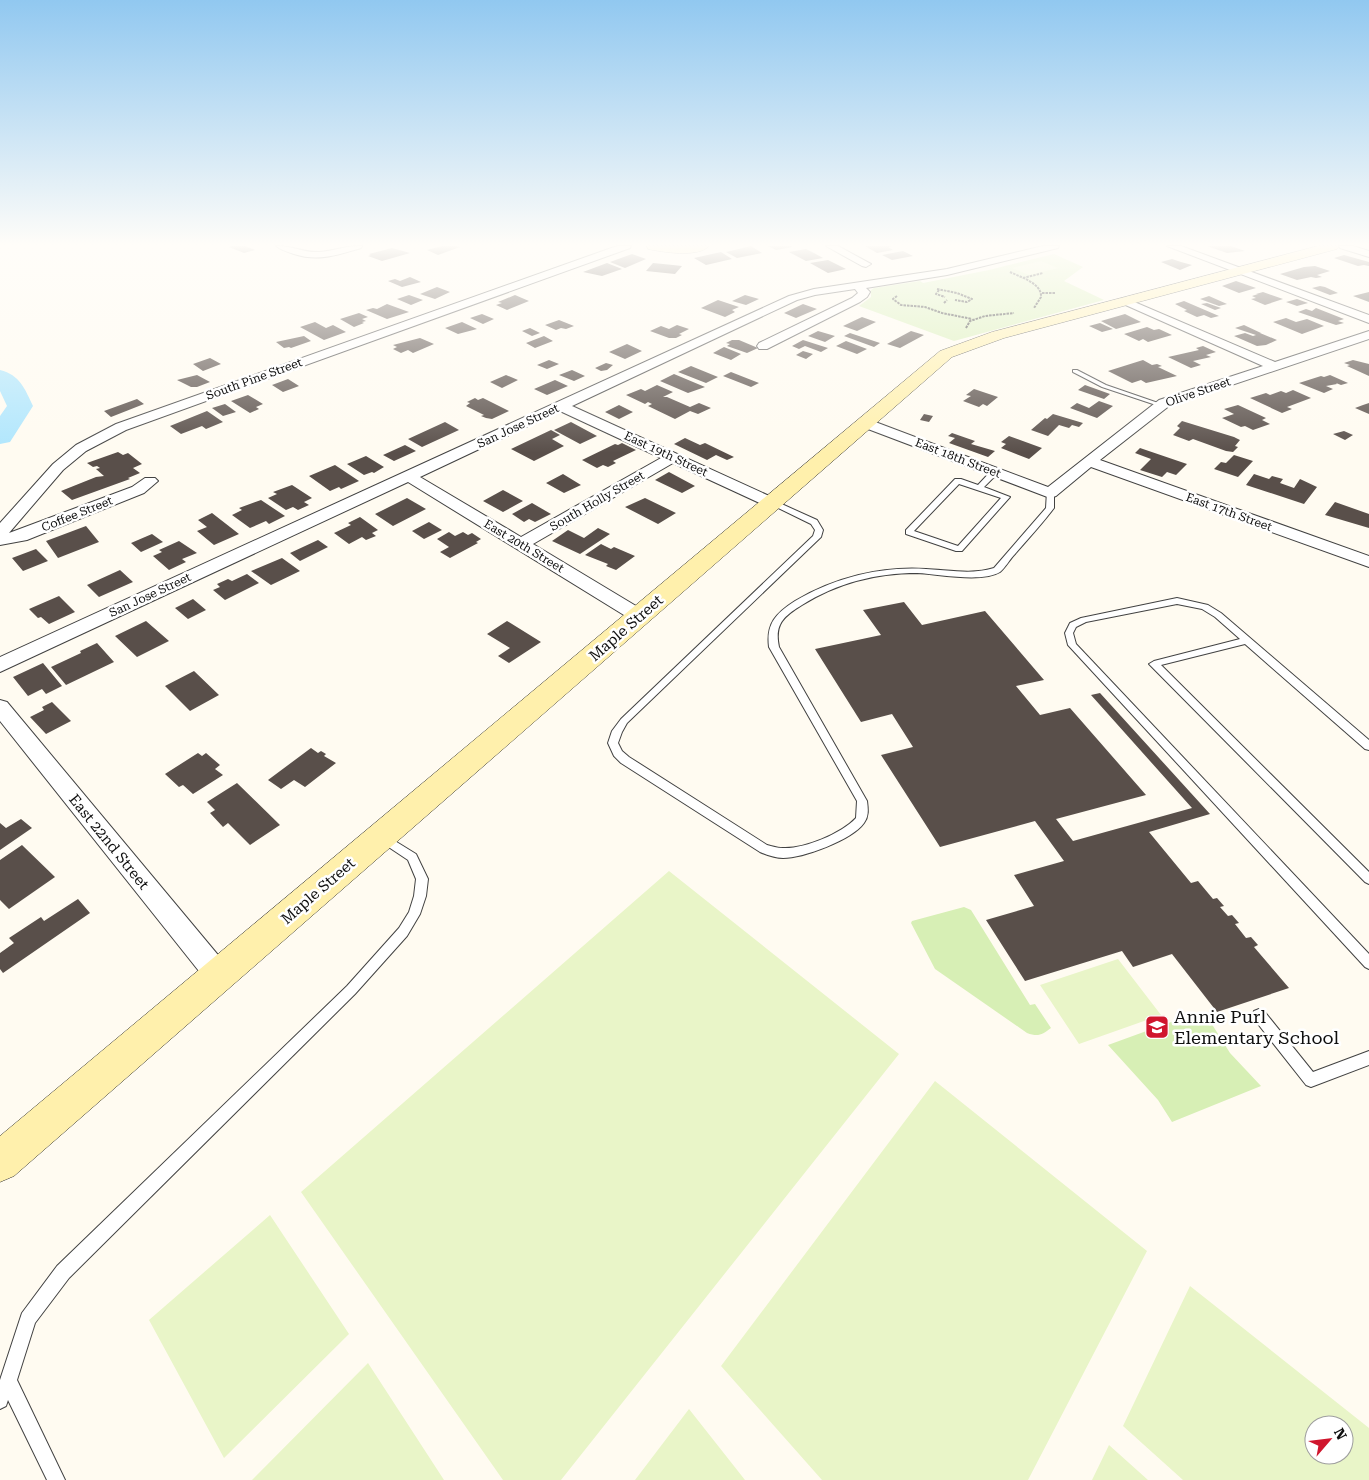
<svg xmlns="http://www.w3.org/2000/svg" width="1369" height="1480" font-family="'Roboto Serif',serif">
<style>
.green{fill:#d7efb5}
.pitch{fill:#e9f5c8;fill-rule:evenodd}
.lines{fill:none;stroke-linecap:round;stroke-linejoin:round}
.river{fill:#afe6fd;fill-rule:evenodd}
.building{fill:#594f4a}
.lane-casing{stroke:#424242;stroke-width:2}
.street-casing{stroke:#424242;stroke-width:2}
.secondary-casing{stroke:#313131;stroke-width:1}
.path{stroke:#313131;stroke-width:2;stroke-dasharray:2.5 1;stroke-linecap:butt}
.lane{fill:#fff;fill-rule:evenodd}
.street{fill:#fff;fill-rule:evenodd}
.secondary{fill:#fff0ac;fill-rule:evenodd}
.labels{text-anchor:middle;stroke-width:5;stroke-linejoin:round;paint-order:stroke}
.far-street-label{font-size:12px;fill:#0f0f0f;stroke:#fff}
.street-label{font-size:15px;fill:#0f0f0f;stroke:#fff}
.near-poi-label{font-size:18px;fill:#0f0f0f;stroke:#fff;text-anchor:start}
</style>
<rect width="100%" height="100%" fill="#fffbf1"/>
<path class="green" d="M1054,254L1083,267L1064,281L1104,300L954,341L859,306L871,297V290L874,288L920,281L923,283L989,270Z
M964,907L971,910L1030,1005L1035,1004L1051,1028C1042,1035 1038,1037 1027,1033L935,969L911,923L912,921Z
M1196,1013L1208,1018L1230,1053L1261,1086L1172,1122L1158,1100L1108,1045Z"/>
<path class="pitch" d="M1041,261L1058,268L1029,275L1012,268Z
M669,871L899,1054L561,1480H503L301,1192Z
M1118,959L1161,1015L1079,1044L1040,985Z
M935,1081L1147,1251L1028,1480H822L721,1366Z
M270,1215L349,1334L224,1458L149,1320Z
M1190,1286L1369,1428V1480H1183L1123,1426ZM1314,1425H1344V1455H1314Z
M368,1363L444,1480H252Z
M689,1409L745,1480H635Z
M1109,1445L1148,1480H1092Z"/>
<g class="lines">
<path class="river" d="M0,370C20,375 25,389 33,406L10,442L0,444V416L7,406L0,391Z"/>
</g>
<path class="building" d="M232,246H245L255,250L244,253L229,247Z
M442,246H455L460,247L438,255L427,250Z
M751,246L762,253L737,258L726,252Z
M768,246H792V247L776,250Z
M865,246H892L888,247L893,250L877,253Z
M1207,246H1231L1245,251L1227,253Z
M392,248L410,253L382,261L368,256L371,255L369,254Z
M806,249L814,253L823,258L806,261L789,252Z
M903,251L913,256L892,260L882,255Z
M721,252L732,259L706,265L694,258Z
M632,254L646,259L625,268L610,262Z
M1344,255L1369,262V266L1364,265L1358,266L1334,258Z
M1172,259L1181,262L1192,265L1180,270L1161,262Z
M828,260L846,269L828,273L810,263Z
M607,263L622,269L602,276L583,272Z
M653,263L673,265L682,266L675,274L646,271Z
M1315,266L1330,271L1317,275L1322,277L1316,278L1311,277L1297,280L1280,274L1304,267Z
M410,277L421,282L402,287L388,281L395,279L400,281Z
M1236,281L1256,288L1239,293L1222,286Z
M1320,286L1325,287L1338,293L1330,295L1312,288Z
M437,287L450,292L435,299L420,294Z
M1263,292L1283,299L1265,305L1251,299L1256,298L1252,296L1258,294H1256Z
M1369,292V302L1353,296Z
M409,295L423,300L411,305L397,299Z
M515,295L529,301L507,310L496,305L502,303L498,302Z
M745,295L759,299L746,305L732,301Z
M1209,296L1227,304L1219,306L1200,299Z
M1297,299L1308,303L1297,306L1286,302Z
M718,300L739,307L732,310L735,312L725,317L701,308Z
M1184,301L1219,316L1211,318L1204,315L1197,317L1184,311L1187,310L1175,304Z
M1207,303L1221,308L1215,310L1201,304Z
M387,304L409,312L387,319L366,310L373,308L377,309Z
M803,304L817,309L796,318L784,313Z
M1316,308L1344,319L1338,321L1344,323L1336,325L1298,312L1306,309L1312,311Z
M359,313L368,317L362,319L366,321L362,322L364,323L354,327L340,319Z
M482,314L494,319L483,324L470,318Z
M1125,314L1141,322L1116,329L1101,321Z
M862,317L876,322L857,331L843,326Z
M1286,318L1296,322L1307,319L1324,326L1302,334L1273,322Z
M559,320L574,326L566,329L561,328L556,330L545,325Z
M315,322L326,328L333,325L346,332L324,340L300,327Z
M462,322L477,329L458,334L445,328Z
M1100,323L1113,329L1102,332L1089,326Z
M677,325L689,329L679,334L682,335L676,338H669L650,331L661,326L669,329Z
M1244,325L1261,333H1260L1277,340L1266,345L1257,346L1234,336L1245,333L1253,336L1256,335L1235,328Z
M1147,327L1154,330L1159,329L1172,335L1148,342L1143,339L1139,341L1124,334Z
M530,328L540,333L532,336L522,331Z
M818,331L835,336L825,342L808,336Z
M911,331L924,335L900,348L887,344Z
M850,333L880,343L874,347L844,336Z
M304,336L311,341L291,348L289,347L284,348L276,342Z
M544,336L553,341L535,348L526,343Z
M420,338L434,344L413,353L408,350L401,353L393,349L397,347L393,345Z
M732,340H739L758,348L747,353L727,346L730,344L726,343Z
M803,340L828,348L821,352L805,346L799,349L792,346Z
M846,341L867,349L857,354L836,346Z
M627,344L642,351L625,359L609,352Z
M1203,346L1216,352L1206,355L1211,357L1193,361L1201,365L1191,368L1168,357L1199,350L1196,348Z
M724,347L741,354L731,360L713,353Z
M803,351L813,354L806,359L796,355Z
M210,358L221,364L203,371L193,364Z
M549,360L559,364L547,369L537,365Z
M1143,360L1152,365L1157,364L1162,366L1158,367L1177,376L1146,383L1141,380L1132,383L1108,371Z
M1353,360L1369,364V376L1347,366L1350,365L1344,363Z
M606,363L613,365L607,370L601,371L595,368Z
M691,366L718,377L706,383L678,372Z
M572,370L585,376L574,381L559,375Z
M731,372L759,383L751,387L723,376Z
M674,374L705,387L688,393L660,381Z
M197,375L210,382L197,387H191L177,380Z
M506,375L518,380L502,388L490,382Z
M1330,375L1348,383L1341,385L1336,383L1337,384L1326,386L1333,389L1324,393L1299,383L1321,376L1324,377Z
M288,379L299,386L283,392L272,385Z
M555,380L568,386L547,395L534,389Z
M657,385L673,392L663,397H667L690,407L699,403L711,408L698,414L690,411L675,419L648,406L652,404L648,402L645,404L626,395L641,389L645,391Z
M1085,385L1110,394L1104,399L1078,390Z
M974,389L998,397L987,406L983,404L979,407L963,401L971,396L966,395Z
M1293,390L1311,398L1287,407L1292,409L1282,413L1250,398L1266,393L1270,395L1281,391L1286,393Z
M248,395L263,404L256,407L259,409L250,413L231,401Z
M475,398L478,400L483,398L509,411L492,419L486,418L481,416L484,415L466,406L470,403L467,402Z
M137,399L144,404L111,417L104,411Z
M1099,401L1113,406L1097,418L1070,408L1077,403L1089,408Z
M1369,403V414L1355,408L1363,405Z
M225,404L236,412L223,416L212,408Z
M619,405L633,412L619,419L605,412Z
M1238,405L1266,418L1262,420L1270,424L1253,430L1245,426L1241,427L1222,418L1234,414L1224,409Z
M207,411L223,422L206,429L202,426L181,434L170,426Z
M924,414L933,416L929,422L920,420Z
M1053,414L1083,423L1079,427L1072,425L1069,428L1059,425L1048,436L1031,430L1045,418L1047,419Z
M1182,421L1234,437L1240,440L1235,446L1238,447L1233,452L1226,451L1193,439L1189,441L1173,435L1180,428L1177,426Z
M445,422L459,430L422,447L408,439Z
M571,422L597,436L580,444L554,430Z
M551,430L560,435L552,439L564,446L534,461L511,449Z
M1344,431L1353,435L1345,440L1333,434Z
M952,433L975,441L971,444L995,451L988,457L949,443L955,438L948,436Z
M1009,436L1042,448L1029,459L1001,448L1006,444L1001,442Z
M685,438L700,445L705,443L734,457L727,460L716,455L707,460L674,444Z
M622,443L636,450L613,461L616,463L608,467L603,465L597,468L582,460L615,444L618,445Z
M405,445L416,451L394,461L383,455Z
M1140,448L1187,464L1176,475L1167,472L1162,477L1140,470L1151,459L1135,453Z
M118,452L123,455L128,453L142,464L133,468L140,473L128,478L130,479L72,500L61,491L96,477L104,476L96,469L100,468L97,466L93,467L87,463Z
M1234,455L1253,461L1238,477L1214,469L1221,462L1226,463Z
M366,456L384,467L374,473L372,472L364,475L347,464Z
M335,465L359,481L341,489L339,487L330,491L309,476Z
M669,472L695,486L682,493L655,480Z
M563,474L581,485L564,493L546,483Z
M1254,474L1269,479L1272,476L1283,479L1280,483L1294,488L1300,479L1317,487L1304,504L1246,485Z
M292,485L312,498L304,502L309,505L298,510L293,507L286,510L268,498L277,494L273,492Z
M503,490L523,501L503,512L483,501Z
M407,498L426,509L393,526L375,514Z
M645,498L676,513L658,524L625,507Z
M261,500L285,516L269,524L266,521L250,528L232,515L242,510L239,508Z
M1335,502L1369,514V528L1325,515Z
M532,503L551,514L535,522L529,519L524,522L512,514Z
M212,513L239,534L214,545L197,531L207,527L198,520Z
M360,517L378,530L372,533L376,536L366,540L362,537L349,544L334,533L351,525L348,523Z
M429,522L442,530L424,539L412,531Z
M86,526L99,542L58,558L46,541Z
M598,528L610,534L580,554L552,541L568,530L584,538Z
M449,532L455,536L463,532L468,535L472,533L481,539L476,542L478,543L450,558L440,552L449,547L437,539Z
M152,534L163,542L141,552L131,543Z
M318,540L328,547L300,561L290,553Z
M179,541L197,553L182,559L186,562L169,570L153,556L162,552L159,550Z
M601,544L611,549L614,547L635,556L616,570L606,566L608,564L585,555Z
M36,549L48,561L23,571L12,558Z
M282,558L300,571L271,585L251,571Z
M120,570L133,582L99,597L87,585Z
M247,574L259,583L225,600L213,590L220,587L217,584L228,579L232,581Z
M59,596L75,612L49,624L41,617L38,618L29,609Z
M193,599L206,610L188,619L175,608Z
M904,602L922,625L985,611L1044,680L1016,686L1040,715L1070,708L1146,795L1056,819L1073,841L1192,808L1091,695L1100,693L1210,814L1149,832L1191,883L1198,881L1213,899L1217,898L1224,906L1220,907L1228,916L1232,915L1239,923L1235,924L1246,938L1251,937L1258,945L1254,947L1289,988L1217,1012L1172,954L1133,967L1122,951L1025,981L986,920L1034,906L1014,875L1064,861L1035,821L940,847L881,755L913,747L892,714L861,722L815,649L881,635L863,610Z
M146,621L169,641L137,657L115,636Z
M507,621L541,642L509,663L498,656L510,648L487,634Z
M97,643L114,662L66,685L51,667L81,653L80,651Z
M43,663L62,686L46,694L42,689L28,696L13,677Z
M194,671L219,695L190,711L165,686Z
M52,702L71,721L46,734L30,717L44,710L42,707Z
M311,748L318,753L321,751L326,754L324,756L336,763L305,787L294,780L281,789L268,780Z
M198,753L202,756L206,753L220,765L215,769L223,775L193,794L183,785L179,787L165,774Z
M237,783L280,825L250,845L228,823L223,827L210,813L215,810L207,802Z
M21,819L32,828L0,850V823L6,828Z
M22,845L55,877L9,909L0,900V860Z
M78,899L90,913L3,973L0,969V953L14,943L9,938L41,917L44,921Z"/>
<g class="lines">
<g class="lane-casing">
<path id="lane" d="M1073,370H1077L1106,385L1164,405L1159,406L1102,387L1073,372Z
M992,470L999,472L984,487L1010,497L962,551H956L906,534V530L955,479H961L978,485ZM959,484L1001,498L958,546L914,531Z
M1047,491H1050L1054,493V508C1042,524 1028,539 1015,554C1010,559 1005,568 1000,572C982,583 938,574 917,573C876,573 837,583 802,605C784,616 774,624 779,647L867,801C868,809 869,816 864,823C852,840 803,858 783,858C775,858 767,855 760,852L621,763L614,756L608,743L612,731L621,719L813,536L815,530L811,524L768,503L772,501H775L817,520L823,530L821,537L627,723L622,732L618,743L622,751L629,757L767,845C772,846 777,848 783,848C804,849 841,834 856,818L857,801L769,647C766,624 776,613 795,601C834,578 880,566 926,569C949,570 971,575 994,568L1046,508Z
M1177,598L1208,605L1221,613L1369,740V750L1365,749L1245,644L1161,665L1369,872V884L1365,882L1149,664L1154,661L1240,639L1215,617L1202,609L1177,604L1086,622L1076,627L1073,633L1076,644L1369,954V969L1365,967L1068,645L1065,633L1070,623L1081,618Z
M382,833L416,854L428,879L426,896L420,914L407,936L355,994L69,1278L35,1323L17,1380L65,1480H47L8,1400L6,1406L0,1409V1380L20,1319L22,1313L57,1266L347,986L399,928L409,912L414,896L416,879L408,860L378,840L376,837L378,834Z
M1259,1009L1264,1011L1313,1072L1369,1051V1065L1311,1087L1306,1085L1254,1019L1253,1015L1254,1011Z"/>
</g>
<g class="street-casing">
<path id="street" d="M276,246C291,245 304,253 319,252C334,251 347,245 362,246L361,248C337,255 318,262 294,254C288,252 281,250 276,246Z
M617,246H631L630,248L126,430L86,451L63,470L9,533L132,487L145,478H155L158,481L144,493L27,540L0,545V523L53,464L76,445L116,424Z
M826,246H838L871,264L866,267L862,266Z
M1043,246H1059L1058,248L947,275L866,288L870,292L867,297L860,302L767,349H759L757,346L759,343L852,298L858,293L855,289L815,295L797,300L572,406L778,500L780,503L778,506H766L673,463L533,544L646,612L648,616L646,620L639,622L632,620L408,482L0,672V657L789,296L814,289L947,269ZM560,411L661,458L521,537L420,477Z
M1167,246H1181L1369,315V323Z
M1339,246H1353L1369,251V257L1340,248Z
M1125,298L1275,362L1369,331V339L1169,406L1100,460L1369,556V567L1091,467L1056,496L1050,498L860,426L858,423L860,420H870L1048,487L1159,400L1263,366L1121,303L1119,301L1121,299Z
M0,700L7,702L228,967L232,976L228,985L219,988L210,985L0,721Z"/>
</g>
<g class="secondary-casing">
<path id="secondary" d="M647,246H709C698,258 662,252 648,249Z
M1318,246H1339L1337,249L1004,338L952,357L14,1176L0,1182V1136L940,351L992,332Z"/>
</g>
<path class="path" d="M1010,272C1020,277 1042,283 1041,297L1034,308
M1023,278L1043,273
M937,289L957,293L972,299L967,302L955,300
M939,290L936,294L945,297
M1042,293H1056
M897,296L893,299L901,305L925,307L942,313L972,319
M944,303L947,300
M966,328L970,321L985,316L1014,313"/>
<use href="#lane" class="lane"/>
<use href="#street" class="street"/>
<use href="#secondary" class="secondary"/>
</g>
<linearGradient id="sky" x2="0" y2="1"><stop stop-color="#91c8f0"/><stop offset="0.54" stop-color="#fffdf9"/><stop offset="1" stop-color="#fffdf9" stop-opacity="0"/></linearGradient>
<rect width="1369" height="453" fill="url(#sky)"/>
<defs>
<g id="school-square" transform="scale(1.25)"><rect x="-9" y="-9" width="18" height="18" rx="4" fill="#d0162d" stroke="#fff"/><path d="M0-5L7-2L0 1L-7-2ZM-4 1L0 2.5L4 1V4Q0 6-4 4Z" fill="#fff"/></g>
</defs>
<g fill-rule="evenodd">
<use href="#school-square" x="1157" y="1027"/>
</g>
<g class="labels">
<g class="far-street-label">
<text transform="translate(254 379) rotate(-20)" y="4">South Pine Street</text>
<text transform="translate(1198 392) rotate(-19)" y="4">Olive Street</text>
<text transform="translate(518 426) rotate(-25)" y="4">San Jose Street</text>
<text transform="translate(666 454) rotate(25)" y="4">East 19th Street</text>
<text transform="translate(958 458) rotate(21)" y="4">East 18th Street</text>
<text transform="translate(597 501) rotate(-30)" y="4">South Holly Street</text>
<text transform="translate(1229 512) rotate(20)" y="4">East 17th Street</text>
<text transform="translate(77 514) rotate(-22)" y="4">Coffee Street</text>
<text transform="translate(524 546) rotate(31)" y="4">East 20th Street</text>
<text transform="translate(150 595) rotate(-25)" y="4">San Jose Street</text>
</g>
<g class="street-label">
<text transform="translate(626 628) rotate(-41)" y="5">Maple Street</text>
<text transform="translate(109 842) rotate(51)" y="5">East 22nd Street</text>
<text transform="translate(318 891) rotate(-41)" y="5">Maple Street</text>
</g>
<g class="near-poi-label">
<text x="1174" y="1023">Annie Purl<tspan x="1174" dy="21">Elementary School</tspan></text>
</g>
</g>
<g transform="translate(1329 1440) rotate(62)"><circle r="24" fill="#ffffff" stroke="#9f9f9f"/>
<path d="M0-4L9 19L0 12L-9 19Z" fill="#d0162d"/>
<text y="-8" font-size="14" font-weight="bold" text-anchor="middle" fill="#0f0f0f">N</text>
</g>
</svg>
